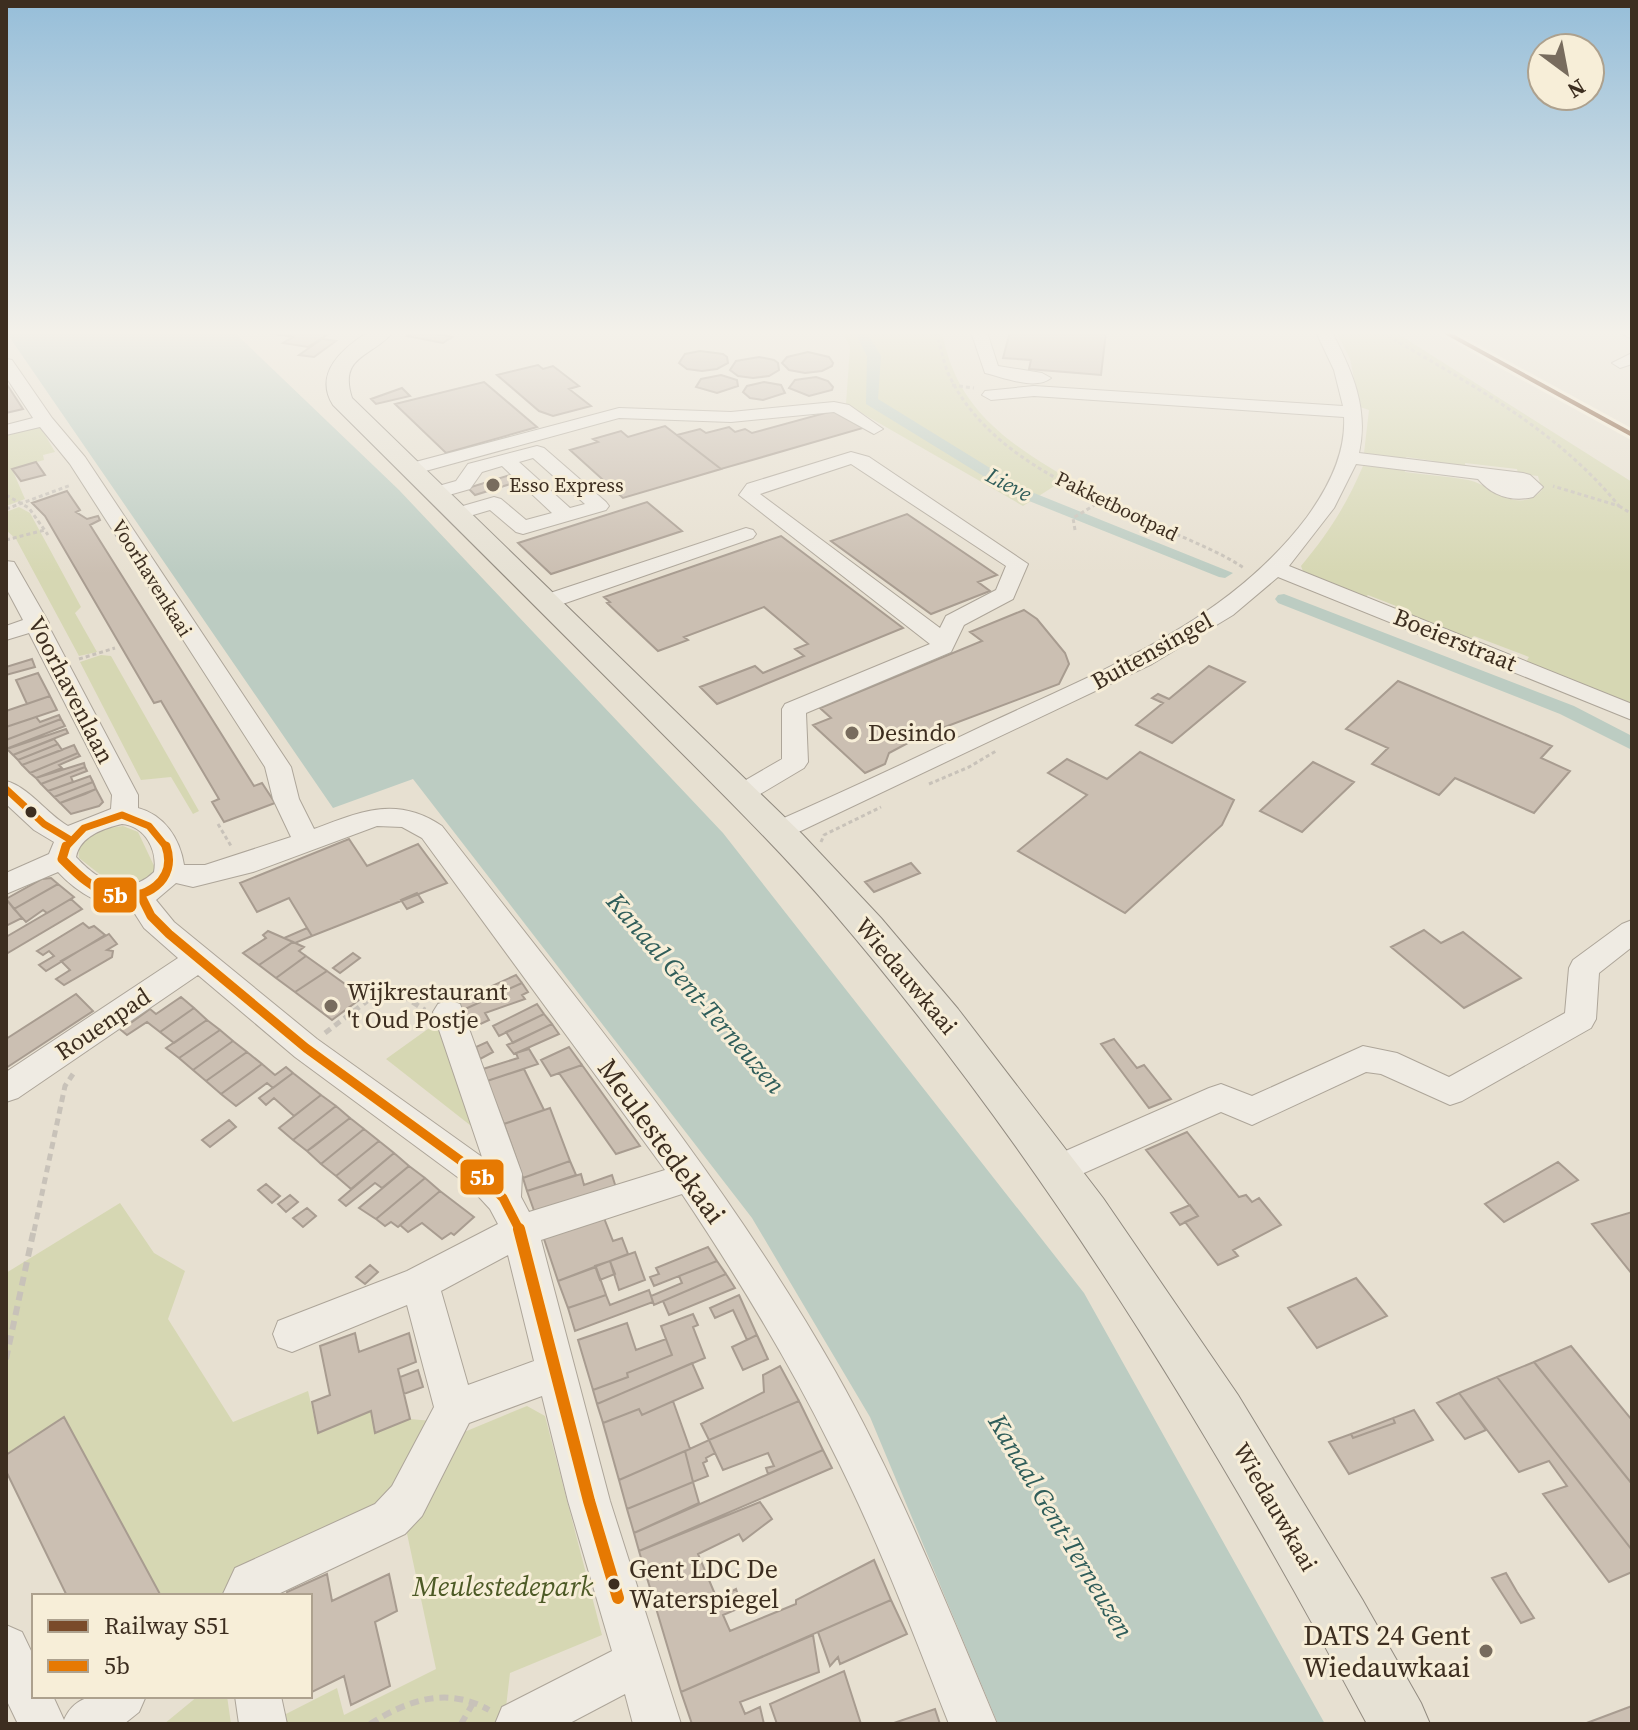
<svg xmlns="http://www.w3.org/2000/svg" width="1638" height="1730" font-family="'Source Serif 4',serif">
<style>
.green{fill:#d6d7b3}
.water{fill:#bcccc2}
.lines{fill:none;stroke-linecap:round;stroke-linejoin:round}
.canal{fill:#bcccc2;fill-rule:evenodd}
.building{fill:#cbbfb2;stroke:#a89c90;stroke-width:2}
.minor-casing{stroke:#ada599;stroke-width:2}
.major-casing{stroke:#928b80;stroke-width:2}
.path-far2{stroke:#c8c2b9;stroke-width:3;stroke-dasharray:4 3;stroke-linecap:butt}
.path-far1{stroke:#c8c2b9;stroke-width:5;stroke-dasharray:7 5;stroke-linecap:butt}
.path{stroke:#c8c2b9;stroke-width:6;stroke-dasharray:9 6;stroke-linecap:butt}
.minor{fill:#efebe3;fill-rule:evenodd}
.major{fill:#e6e1d4;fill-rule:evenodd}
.bus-1-far2-casing{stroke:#f7eed8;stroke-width:12}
.bus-1-far1-casing{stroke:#f7eed8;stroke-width:15}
.bus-1-casing{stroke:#f7eed8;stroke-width:18}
.bus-1-far2{stroke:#e67902;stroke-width:7}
.bus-1-far1{stroke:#e67902;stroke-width:9}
.bus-1{stroke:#e67902;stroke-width:12}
.rail-1-casing{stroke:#f7eed8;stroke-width:6}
.rail-1{fill:#7a4b2a;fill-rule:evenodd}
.poi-dot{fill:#786c5e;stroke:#f7eed8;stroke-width:3}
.bus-dot{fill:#3d2e20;stroke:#f7eed8;stroke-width:3}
.labels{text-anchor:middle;stroke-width:6;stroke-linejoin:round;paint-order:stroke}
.far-poi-label{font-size:20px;fill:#3d2e20;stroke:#f7eed8;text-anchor:start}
.far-street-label{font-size:20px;fill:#3d2e20;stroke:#f7eed8}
.far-water-label{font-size:22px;font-style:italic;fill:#2f5d5a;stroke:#f7eed8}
.street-label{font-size:24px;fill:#3d2e20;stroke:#f7eed8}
.poi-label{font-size:24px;fill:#3d2e20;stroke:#f7eed8;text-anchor:start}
.water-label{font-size:26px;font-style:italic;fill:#2f5d5a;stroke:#f7eed8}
.near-bus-label{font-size:26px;fill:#3d2e20;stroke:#f7eed8;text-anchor:start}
.near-street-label{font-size:28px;fill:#3d2e20;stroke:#f7eed8}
.near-park-label{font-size:28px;font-style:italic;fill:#4d5a26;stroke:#f7eed8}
.near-poi-label{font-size:28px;fill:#3d2e20;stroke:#f7eed8;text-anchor:end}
.line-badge{stroke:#f7eed8;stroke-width:3}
.badge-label{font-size:22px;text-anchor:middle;font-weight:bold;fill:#fff}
</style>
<rect width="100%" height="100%" fill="#e7e0d1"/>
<path class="green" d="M843,332H942C956,408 1005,441 1067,478L1023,506L846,404L850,347Z
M1336,332H1395L1632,482V705L1526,662L1529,657L1474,636L1469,640L1393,610L1396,606L1368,595L1364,598L1304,574L1301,566C1328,534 1347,504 1363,466L1404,468L1405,472C1426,475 1447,476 1468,480C1492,484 1516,517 1542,490L1538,476L1518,474L1517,469L1465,463L1466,469L1435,465L1434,461L1406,457L1405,461L1364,453L1369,410L1360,407L1350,359Z
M40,426L55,452L43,455L44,460L12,469L25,499L6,506V433Z
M19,507L30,513L81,607L75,613L97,652L79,656L16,539L6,530V512Z
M101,655L111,656L199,811L193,814L171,777L141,780L80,662Z
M123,826L138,832L156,870L146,883L116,887L79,858C75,835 105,828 123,826Z
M439,1021L475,1129L386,1059Z
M120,1203L154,1253L185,1271L168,1319L233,1422L308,1391L318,1433L371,1411L376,1432L410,1419L432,1421L386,1514L223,1596H161L64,1417L6,1455V1273Z
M527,1406L545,1416L602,1635L510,1673L504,1724H282L284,1715L337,1688L344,1715L436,1669L406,1529L457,1435Z
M198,1696H227L231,1724H164Z"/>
<path class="water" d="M6,332H234L399,490L723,833L1084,1293L1325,1724H998L870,1417L752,1218L413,779L333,808Z"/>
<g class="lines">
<path class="canal" d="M855,332H867L881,356L878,399L1024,489L1233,573L1225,578L1219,577L1014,495L866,404L867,356Z
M1284,594L1574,706L1632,736V750L1560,714L1278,603L1275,599L1278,595Z"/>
</g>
<path class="building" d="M263,332H331L308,347L283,343L293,337Z
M413,332H427L452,337L443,343L407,336Z
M1010,332H1106L1101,375L1029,369L1031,360L1003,358Z
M322,339L336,341L314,357L299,355Z
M700,351L723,354L727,357L728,363L717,369L702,371L687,369L679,363L685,354Z
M808,352L829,357L833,363L832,366L822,371L805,373L789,370L782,363L787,357Z
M759,357L774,360L778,363L779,370L769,376L753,378L738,376L730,370L736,361Z
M538,365L543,369L553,366L579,386L569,389L591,406L553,416L539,411L497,375Z
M721,375L737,380L738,386L717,393L696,387L701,379Z
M816,377L828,381L833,387L832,390L809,396L789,388L795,380Z
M484,382L537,427L446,453L395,404Z
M764,382L781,385L785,393L763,400L750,398L743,392L747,386Z
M6,383L23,409L6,413Z
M402,388L410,396L376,404L371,399Z
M836,410L863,428L721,469L677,435L700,429L706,433L729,427L735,432L745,429L752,433Z
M665,426L721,469L623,498L570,450L598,442L593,439L621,431L628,437Z
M36,462L45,475L21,481L12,469Z
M510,475L517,482L475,495L468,488Z
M67,491L80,510L76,512L87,519L98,516L100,520L90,525L254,786L262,783L275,803L224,822L212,802L219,799L161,701L154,703L45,516L32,503Z
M647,502L682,531L551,574L518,543Z
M907,514L997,575L978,582L990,591L931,614L831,541Z
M781,536L903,628L717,704L700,687L755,666L763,673L804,656L795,649L808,644L764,607L684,637L688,640L658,651L607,603L610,602L604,597Z
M1024,610L1037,619L1065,653L1069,664L1059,684L921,736L889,753L885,764L865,773L813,725L831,718L820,708L982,641L970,632Z
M32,659L35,667L6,675V667Z
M1209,666L1245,682L1172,743L1136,725L1163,703L1152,698L1158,694L1169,699Z
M38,673L50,696L27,704L16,680Z
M1398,681L1552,746L1541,758L1570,771L1534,813L1455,778L1439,795L1372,764L1388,748L1346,729Z
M50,696L57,710L6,727V711Z
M59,715L61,719L6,740V727L36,717L40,722Z
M61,719L65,726L6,749V740Z
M66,729L68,733L13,755L7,749Z
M54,739L58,744L18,760L13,755Z
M58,744L62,750L22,765L18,760Z
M74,745L78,753L30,773L22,765Z
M1140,752L1234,800L1222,825L1125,913L1018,851L1087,795L1048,773L1067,759L1107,779Z
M78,753L80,756L59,765L62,768L36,778L30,773Z
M1313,762L1354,782L1302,832L1260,811Z
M84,763L85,767L41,784L36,778Z
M85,767L87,771L71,777L73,782L48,791L41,784Z
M90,776L93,782L54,797L48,791Z
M93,782L96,789L85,794L60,803L54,797Z
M96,789L103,802L99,806L71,814L60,803Z
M349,839L367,866L418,844L447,883L312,936L289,898L257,912L240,883Z
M911,863L920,873L874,892L865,882Z
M51,878L58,884L14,909L6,899L42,879Z
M58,884L74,897L47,913L43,910L26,922L14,909Z
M417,893L423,902L407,909L401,900Z
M6,899L22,918L6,926Z
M71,899L82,909L6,954V937Z
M83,923L89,928L94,926L105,935L46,971L39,965L54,956L49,951L43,955L37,951Z
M307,928L312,936L295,943L284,938Z
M1424,930L1441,943L1463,932L1521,978L1464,1008L1391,947Z
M268,931L293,942L259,965L243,953L266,938L263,935Z
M109,934L117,944L107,950L113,951L112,957L64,985L56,979L70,970L61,961Z
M293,942L304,947L299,951L306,956L276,978L259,965Z
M353,953L360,958L340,973L333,968Z
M306,956L327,971L295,992L276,978Z
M327,971L363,997L332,1020L295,992Z
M516,975L522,983L463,1010L458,1005L457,1002Z
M522,983L528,992L522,995L525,999L485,1013L489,1020L470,1029L463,1010Z
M76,994L93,1011L6,1068V1039Z
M181,997L194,1008L160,1032L147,1022L127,1035L121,1030L150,1009L156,1014Z
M537,1004L544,1014L499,1036L493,1026Z
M194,1008L207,1020L174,1043L160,1032Z
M544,1014L552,1024L513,1043L506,1032Z
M207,1020L220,1030L179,1058L166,1048Z
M552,1024L559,1034L514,1054L507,1045Z
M220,1030L233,1041L193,1070L179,1058Z
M1114,1039L1137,1068L1144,1065L1171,1099L1149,1108L1101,1044Z
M233,1041L247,1052L206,1081L193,1070Z
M487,1042L493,1052L480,1059L476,1047Z
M569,1047L582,1065L551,1076L541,1060Z
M529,1049L538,1064L487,1081L483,1069L518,1058L516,1053Z
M247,1052L262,1064L221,1094L206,1081Z
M262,1064L275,1075L286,1067L293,1073L273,1088L267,1083L236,1106L221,1094Z
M582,1065L640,1146L616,1154L559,1073Z
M524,1069L544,1110L504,1124L487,1081Z
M293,1073L321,1095L294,1116L274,1098L266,1105L259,1098Z
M321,1095L336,1106L293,1140L279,1128Z
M336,1106L350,1118L313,1147L307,1151L293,1140Z
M550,1108L570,1161L523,1178L504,1124Z
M350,1118L364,1129L321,1164L307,1151Z
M229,1120L236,1127L210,1147L202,1140Z
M364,1129L379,1141L336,1176L321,1164Z
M1187,1132L1239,1197L1246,1195L1252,1202L1259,1198L1281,1225L1233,1250L1238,1256L1218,1265L1185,1222L1198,1216L1146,1150Z
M379,1141L394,1153L351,1189L336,1176Z
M394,1153L409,1166L382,1188L375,1183L346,1206L339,1200Z
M570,1161L576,1175L527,1191L523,1178Z
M1558,1162L1578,1180L1504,1222L1485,1204Z
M409,1166L425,1178L376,1219L359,1208Z
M581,1174L584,1185L612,1175L618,1194L537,1219L527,1191Z
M425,1178L440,1191L398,1227L391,1222L385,1226L376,1219Z
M266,1184L280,1196L272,1203L258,1190Z
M440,1191L474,1217L454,1235L451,1233L442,1239L422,1223L408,1232L400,1225Z
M290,1195L298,1202L286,1212L278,1204Z
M1190,1205L1198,1216L1180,1225L1171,1213Z
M307,1208L316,1216L303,1227L293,1218Z
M1632,1212V1274L1592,1224Z
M602,1213L613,1241L622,1238L628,1254L558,1281L542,1233Z
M708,1247L717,1261L654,1286L650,1277L659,1274L656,1268Z
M635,1252L645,1280L619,1290L610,1261Z
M610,1261L615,1274L600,1280L595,1266Z
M717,1261L726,1274L654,1305L651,1296L682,1283L679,1276Z
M370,1265L378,1272L365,1284L356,1277Z
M596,1267L606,1295L568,1308L558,1281Z
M726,1274L735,1288L669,1315L663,1301Z
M1356,1278L1387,1316L1317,1348L1288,1308Z
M649,1290L653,1302L575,1331L568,1308L606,1295L610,1305Z
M739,1295L757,1335L747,1340L733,1310L715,1318L710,1308Z
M693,1314L698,1325L693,1327L705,1358L597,1404L593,1390L628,1377L627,1373L672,1355L661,1326Z
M627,1323L636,1350L666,1339L672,1355L627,1373L628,1377L593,1390L578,1340Z
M355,1333L359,1352L409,1333L416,1362L398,1369L410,1419L375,1433L371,1411L318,1433L312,1402L330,1395L320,1346Z
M757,1335L768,1359L743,1370L732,1347Z
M1571,1346L1632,1420V1484L1534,1362Z
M1534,1362L1632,1484V1550L1497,1377Z
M692,1363L703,1388L642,1415L639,1409L603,1423L597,1404Z
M780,1366L799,1401L709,1440L701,1424L764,1392L763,1375Z
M418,1370L423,1387L404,1394L400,1377Z
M1497,1377L1632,1550V1572L1609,1582L1543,1494L1567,1486L1549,1461L1519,1472L1459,1393Z
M1459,1393L1486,1430L1465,1439L1437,1403Z
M673,1401L690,1449L619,1480L603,1423L639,1409L642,1415Z
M799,1401L823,1450L768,1474L766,1468L774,1466L768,1453L723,1470L709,1440Z
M1414,1410L1433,1440L1349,1474L1329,1442L1351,1434L1353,1438L1395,1423L1393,1418Z
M64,1417L161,1596H67L6,1471V1455Z
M1393,1418L1395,1423L1353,1438L1351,1434Z
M709,1440L715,1453L706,1458L707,1461L703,1463L708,1476L693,1482L685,1451Z
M823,1450L832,1468L639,1551L634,1533Z
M685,1451L693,1482L627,1509L619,1480Z
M693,1482L699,1503L634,1533L627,1509Z
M760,1502L772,1519L743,1541L739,1534L698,1554L717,1599L736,1589L742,1607L723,1615L730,1631L796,1604V1600L874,1560L891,1600L681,1692L639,1551Z
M1506,1573L1517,1592L1534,1618L1521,1623L1492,1578Z
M327,1574L332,1601L389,1574L397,1611L375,1622L390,1686L351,1705L344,1676L310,1693V1596H288L287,1592Z
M891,1600L907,1634L840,1664L838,1657L830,1666L818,1632Z
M813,1635L819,1672L740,1702L745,1714L760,1707L764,1724H692L681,1692Z
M844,1671L861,1724H777L770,1704Z
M1632,1706V1724H1584Z
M935,1709L940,1724H891Z"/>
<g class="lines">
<g class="minor-casing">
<path id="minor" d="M971,332H987L998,366L1042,373L1051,378C1035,391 1003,377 985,373Z
M1316,332H1332C1352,371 1369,408 1359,453L1523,473L1530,475L1543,487L1533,497C1512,502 1492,496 1478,479L1356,464L1334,508L1289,566L1632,704V720L1278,577L1233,615L1152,664L788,837L778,840L768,837L764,831L768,825C843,792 916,758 989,723C1105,669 1228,622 1307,517C1328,488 1346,454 1344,417L1034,396L991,400L982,395L985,391L1034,386L1343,406L1334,370Z
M1619,332H1632V339Z
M1632,353V364L1620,368L1612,363Z
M6,359L12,360L52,418L85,457L291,767L299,799L314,829C360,812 396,795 442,826C579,1003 724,1176 835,1371C899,1484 947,1605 997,1724H949C912,1630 876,1535 830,1445C787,1358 736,1275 682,1194L541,1240L610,1501L681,1724H633L625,1694L568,1724H495L502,1707L612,1651L568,1501L542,1396L469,1423L422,1516L405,1534L274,1596H222L235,1568L375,1504L392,1486L434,1407L407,1305L292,1352L278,1347L273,1334L278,1321L407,1271L498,1224L490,1209L467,1184L295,1057L198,975L18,1098L6,1102V1072L178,958L144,928L130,906C101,908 77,892 58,872L6,894V873L49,854L54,842L34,830L6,804V781C29,787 47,814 68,826L111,809L112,795L29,633L6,640V626L23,620L6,588V561L14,562L49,623L48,625L138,795V808C164,815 180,838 184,865H205L291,837L273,799L265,767L70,464L40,427L6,435V425L33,418L6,377ZM122,824C145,826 158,850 154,872C127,898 98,881 76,857C80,836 104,828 122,824ZM377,826L402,827L422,838L665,1170L529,1212L521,1197L522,1174L460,1004L449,1000L438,1004L433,1012L482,1157L317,1039L174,922L156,900L176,883L193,887L253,872ZM508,1255L534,1361L468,1385L441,1291Z
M834,402L849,405L883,429L874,434L834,412L731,422L619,418L411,475L401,469L404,465L619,408L731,412Z
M537,446L544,448L606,502L609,506L606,510L523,534L516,532L490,510L456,520L449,518L446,514L449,510L494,497L501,499L526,520L552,513L502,466L482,472L470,489L435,499L425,493L428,489L456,481L468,464ZM533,458L585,504L570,508L519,462Z
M851,452L869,457L1028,564L1013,599L964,625L951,652L806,713L808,762L804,768L750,800L741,802L732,800L728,794L732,788L782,759V709L785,704L930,644L739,495L747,484ZM851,464L1006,566L996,590L946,616L940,628L760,494Z
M746,528L753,530L756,534L753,538L554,607H538L535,602L538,597Z
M1632,920V947L1599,973L1596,1019L1591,1028L1462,1101L1450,1105L1381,1074L1366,1072L1252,1125L1221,1112L1057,1185L1045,1180L1040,1170L1045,1160L1209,1088L1221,1084L1252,1096L1363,1046L1397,1053L1449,1077L1565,1013L1569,968L1573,960L1622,924Z
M6,1625L22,1632L34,1657V1696H53L64,1720C78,1686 115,1696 146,1696L139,1712L124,1724H18L6,1699Z
M235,1696H281L287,1724H239Z"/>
</g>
<g class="major-casing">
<path id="major" d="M368,332H393C373,357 338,355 352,398L802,834L881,918L958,1009L1103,1198L1238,1395L1362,1599L1421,1703L1430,1724H1367C1214,1438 1044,1158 833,912C772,841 704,776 639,710C537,608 435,506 333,405C313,373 343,348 368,332Z"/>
</g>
<path class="path-far2" d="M936,332C940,345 943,360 948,373C987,458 1088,495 1167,530C1193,542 1220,552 1244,568
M1381,332C1466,382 1556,428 1619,506L1553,486
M952,385L974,388
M6,495L29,508L48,535
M1619,506L1632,514
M6,509L71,485
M1075,530L1073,518L1103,500
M6,540L45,530
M79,659L115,648
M929,784L969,767L996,751
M218,824L231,846
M821,842L824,835L881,807"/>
<path class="path-far1" d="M325,1033L387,986L425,1010
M34,1231L65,1086L73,1074"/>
<path class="path" d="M6,1359L34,1229
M370,1724C408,1700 447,1686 489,1710
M461,1724L475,1700"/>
<use href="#minor" class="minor"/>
<use href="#major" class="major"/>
<g class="bus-1-far2-casing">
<path id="bus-1-far2" d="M6,789L44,824L69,839
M65,848L84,828L122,815L149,826L167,848"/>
</g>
<g class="bus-1-far1-casing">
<path id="bus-1-far1" d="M66,846L62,859C77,874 93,890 114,895C145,902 178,880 166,846
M140,894L151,916L169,934L306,1048L479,1174L503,1198L520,1231"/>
</g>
<g class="bus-1-casing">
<path id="bus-1" d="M519,1229L589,1501L618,1598"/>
</g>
<use href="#bus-1-far2" class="bus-1-far2"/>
<use href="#bus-1-far1" class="bus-1-far1"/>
<use href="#bus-1" class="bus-1"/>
<g class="rail-1-casing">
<path id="rail-1" d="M1441,332H1449L1632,432V437Z"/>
</g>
<use href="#rail-1" class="rail-1"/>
</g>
<linearGradient id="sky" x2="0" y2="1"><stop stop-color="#96bed9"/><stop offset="0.58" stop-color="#f4f1ea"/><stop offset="1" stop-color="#f4f1ea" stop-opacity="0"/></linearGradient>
<rect width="1638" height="574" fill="url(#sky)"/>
<g class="poi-dot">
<circle cx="493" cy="485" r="8"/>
<circle cx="852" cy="733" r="8"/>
<circle cx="331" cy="1006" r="8"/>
<circle cx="1486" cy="1651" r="8"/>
</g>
<g class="bus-dot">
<circle cx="31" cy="812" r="7"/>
<circle cx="614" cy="1584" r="7"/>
</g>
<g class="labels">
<g class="far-poi-label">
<text x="509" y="492">Esso Express</text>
</g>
<g class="far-street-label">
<text transform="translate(1117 506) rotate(26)" y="7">Pakketbootpad</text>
<text transform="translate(152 578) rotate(58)" y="7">Voorhavenkaai</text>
</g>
<g class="far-water-label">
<text transform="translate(1009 484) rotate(28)" y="8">Lieve</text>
</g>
<g class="street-label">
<text transform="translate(1455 640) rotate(22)" y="8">Boeierstraat</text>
<text transform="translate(1152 651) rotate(-29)" y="8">Buitensingel</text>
<text transform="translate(71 690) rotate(63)" y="8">Voorhavenlaan</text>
<text transform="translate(906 976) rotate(50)" y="8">Wiedauwkaai</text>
<text transform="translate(103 1024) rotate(-34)" y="8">Rouenpad</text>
<text transform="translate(1275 1507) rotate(60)" y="8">Wiedauwkaai</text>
</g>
<g class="poi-label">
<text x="868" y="741">Desindo</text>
<text x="347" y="1000">Wijkrestaurant<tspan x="347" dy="28">'t Oud Postje</tspan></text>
</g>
<g class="water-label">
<text transform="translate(696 993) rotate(49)" y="9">Kanaal Gent-Terneuzen</text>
<text transform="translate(1061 1526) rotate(59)" y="9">Kanaal Gent-Terneuzen</text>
</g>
<g class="near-bus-label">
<text x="629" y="1578">Gent LDC De<tspan x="629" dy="30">Waterspiegel</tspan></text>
</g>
<g class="near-street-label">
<text transform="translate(662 1141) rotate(54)" y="10">Meulestedekaai</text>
</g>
<g class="near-park-label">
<text x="503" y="1596">Meulestedepark</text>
</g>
<g class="near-poi-label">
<text x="1470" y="1645">DATS 24 Gent<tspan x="1470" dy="32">Wiedauwkaai</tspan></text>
</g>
</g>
<g class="line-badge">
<rect x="92" y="876" width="46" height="38" rx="8" fill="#e67902"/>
<rect x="459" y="1158" width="46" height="38" rx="8" fill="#e67902"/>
</g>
<g class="badge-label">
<text x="115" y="903">5b</text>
<text x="482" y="1185">5b</text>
</g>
<rect width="1638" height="1730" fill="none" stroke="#3d2e20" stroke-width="16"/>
<rect x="32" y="1594" width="280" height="104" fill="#f7eed8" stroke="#ada18e" stroke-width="2"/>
<rect x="48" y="1620" width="40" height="12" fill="#7a4b2a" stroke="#ada18e" stroke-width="2"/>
<text x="104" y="1634" font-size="24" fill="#3d2e20">Railway S51</text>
<rect x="48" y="1660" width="40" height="12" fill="#e67902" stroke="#ada18e" stroke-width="2"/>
<text x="104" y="1674" font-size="24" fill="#3d2e20">5b</text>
<g transform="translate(1566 72) rotate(148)"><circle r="38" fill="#f7eed8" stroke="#ada18e" stroke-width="2"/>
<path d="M0-6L14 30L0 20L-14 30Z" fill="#786c5e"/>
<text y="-12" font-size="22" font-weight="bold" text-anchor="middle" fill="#3d2e20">N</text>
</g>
</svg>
